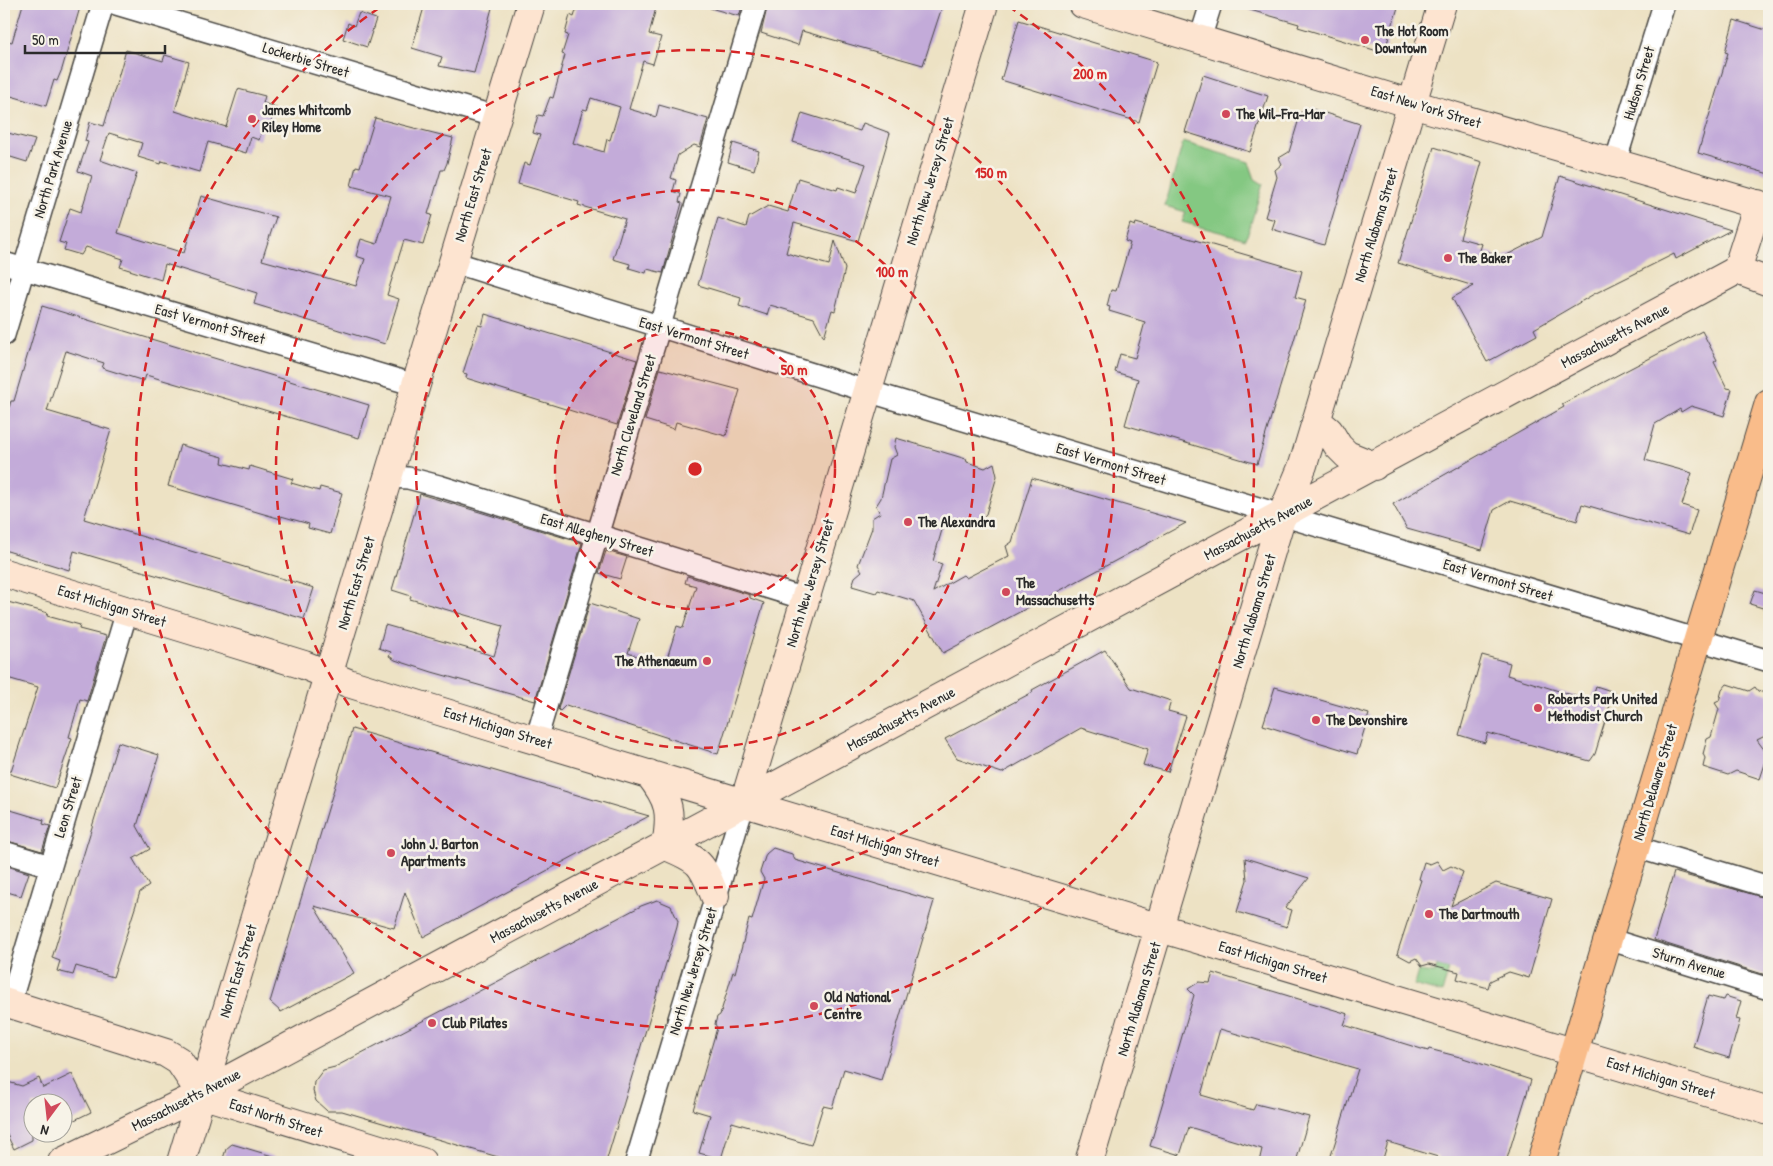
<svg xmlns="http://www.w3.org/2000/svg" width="1773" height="1166" font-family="'Patrick Hand',sans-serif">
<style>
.green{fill:#84c882;stroke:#587a56}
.building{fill:#c3abd9;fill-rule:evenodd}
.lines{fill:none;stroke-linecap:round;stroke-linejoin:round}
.minor-casing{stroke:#484642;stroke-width:24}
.secondary-casing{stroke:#484642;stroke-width:30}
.primary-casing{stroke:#484642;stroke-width:30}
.minor{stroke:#fff;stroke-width:21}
.secondary{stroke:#fde4d0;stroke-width:28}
.primary{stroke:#f9bc8a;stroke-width:28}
.ring{fill:none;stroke:#d62828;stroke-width:2.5;stroke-dasharray:9 6}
.poi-dot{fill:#d1495b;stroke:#f7f3e8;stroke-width:2}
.labels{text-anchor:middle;stroke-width:5;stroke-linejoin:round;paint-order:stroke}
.poi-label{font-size:15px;font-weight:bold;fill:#2b2b2b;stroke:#f7f3e8;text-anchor:start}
.street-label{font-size:15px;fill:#2b2b2b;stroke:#f7f3e8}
.centre{fill:#d62828;stroke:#f7f3e8;stroke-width:2.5}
.ring-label{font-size:15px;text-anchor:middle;font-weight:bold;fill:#d62828;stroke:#f7f3e8;stroke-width:5;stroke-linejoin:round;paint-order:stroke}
</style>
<rect width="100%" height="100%" fill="#f7f3e8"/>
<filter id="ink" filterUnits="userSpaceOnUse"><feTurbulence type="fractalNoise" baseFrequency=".02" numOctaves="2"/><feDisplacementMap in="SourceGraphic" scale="10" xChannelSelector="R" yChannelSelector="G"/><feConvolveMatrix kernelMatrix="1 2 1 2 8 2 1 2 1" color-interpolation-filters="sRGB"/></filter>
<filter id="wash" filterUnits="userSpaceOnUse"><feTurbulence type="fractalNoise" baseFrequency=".0096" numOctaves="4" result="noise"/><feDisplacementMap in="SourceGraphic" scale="20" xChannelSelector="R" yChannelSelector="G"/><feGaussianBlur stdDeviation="1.12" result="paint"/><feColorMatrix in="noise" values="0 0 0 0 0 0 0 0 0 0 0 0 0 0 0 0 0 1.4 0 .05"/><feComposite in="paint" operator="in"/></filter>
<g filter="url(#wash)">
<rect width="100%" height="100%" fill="#ede2c4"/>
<path class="green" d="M1183,142L1249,162L1255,179L1263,184L1246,239L1182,222L1186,212L1165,206Z
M1437,966L1449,969L1442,993L1414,985L1418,971L1435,973Z"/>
<g id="blocks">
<path class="building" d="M23,4H81L62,69L57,81L54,80L46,106L4,94V40L12,42Z
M425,4H476L492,8L474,73L439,66L442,57L412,48Z
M578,4H657L649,34L661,37L653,64L643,61L629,109L656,117L659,105L708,119L700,147L694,145L678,155L671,178L676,180L673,191L681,194L679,202L682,203L663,273L647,269L646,273L629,268L630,264L613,259L625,219L578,205L579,202L518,184L524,163L530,165L540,135L533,133L538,115L543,116L550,97L553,98L565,55L562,54L568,35L565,34L570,15L574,17ZM591,98L620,107L610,140L607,139L604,152L573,143L583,109L587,110Z
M710,4H743L739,16L710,8Z
M768,4H943L923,65L802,31L798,45L761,33Z
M1244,4H1399L1384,53L1298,27L1299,24L1243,8Z
M359,13L376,19L367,47L343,39L348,23L354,26Z
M1019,20L1157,62L1139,122L1001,80Z
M1734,20L1769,31V174L1698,153L1728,53L1725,52Z
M126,50L163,61L165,55L189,62L175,111L226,127L238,89L265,96L263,103L276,107L270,126L264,124L259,140L251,137L246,153L208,142L199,172L162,161L161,164L138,157L142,143L109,133L100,160L137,173L118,233L184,253L201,196L276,217L262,260L356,286L365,259L356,256L361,239L377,244L391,196L351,186L356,166L360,167L375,118L453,138L447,163L444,170H441L428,214L432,215L423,245L404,240L387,295L399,299L385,344L254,304L257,293L165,264L161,280L120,267L123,259L86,247L81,255L64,250L66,244L59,242L70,208L81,212L92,176L78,171L88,142L85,141L90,122L104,126Z
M1203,75L1268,96L1250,152L1185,132Z
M1309,108L1360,124L1324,245L1272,229L1275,220L1265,217L1277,177L1275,170L1282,164L1279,158L1289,152L1301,112L1307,114Z
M802,113L860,131L863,123L890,133L858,241L794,223L786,253L829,265L835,241L845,269L835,311L832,310L824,337L814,318L770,305L767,315L739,306L741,298L698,285L718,218L746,227L749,217L768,206L788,212L798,178L837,190L838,187L856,193L866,164L793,142Z
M4,132L35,140L27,162L4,155Z
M733,143L759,151L754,170L728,162Z
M1434,147L1482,162L1460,238L1482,244L1480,250L1493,253L1497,260L1542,237L1560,176L1731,230L1676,259L1674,254L1594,294L1534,329L1537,335L1487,362L1452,298L1474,286L1398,263Z
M1136,223L1302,271L1295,297L1306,300L1257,464L1125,425L1138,379L1115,372L1120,354L1135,358L1145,322L1109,311L1110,307L1107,306L1111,290L1116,291L1130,243L1125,241L1130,224L1135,226Z
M42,306L369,405L359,438L146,375L144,381L102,368L104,363L66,351L47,411L111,430L84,519L314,588L304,619L74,551L69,570L4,550V425L11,401H14Z
M485,314L637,360L617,425L466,378L467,374L463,373L478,325L482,326Z
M1702,331L1717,360L1714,362L1727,388L1732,389L1724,416L1691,406L1681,412L1680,409L1655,424L1645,460L1692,473L1682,505L1697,510L1689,535L1582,504L1577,521L1510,501L1494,510L1482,550L1407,529L1393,504L1564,407L1562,404Z
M660,369L740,390L726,436L676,422L674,429L645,420Z
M896,438L966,459L967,462L985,468L994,463L997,476L986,514L978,522L972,520L968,523L946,516L933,561L942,564L933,592L963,575L966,578L1009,556L1006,546L1012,542L1032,478L1186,523L943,653L914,601L878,590L876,593L852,586L855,577L862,571L858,565L872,528V518L880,513L876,506L881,498L890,459L897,455L894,447Z
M180,445L223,457L222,463L249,470L250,466L293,479L291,483L319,491L320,487L342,493L330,534L308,528L309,524L281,516V519L168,486Z
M420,494L582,543L535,701L432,672L395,660L389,656L391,652L379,648L385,625L494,656L503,626L410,599L411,596L392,590Z
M606,551L627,557L620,579L599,573Z
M687,576L750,595V598L764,603L718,754L566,705L560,711L558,709L590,603L639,619L628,653L665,665L677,626L683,628L696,586L685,583Z
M1755,590L1769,594V610L1750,604Z
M4,601L48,613L47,616L80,625L79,629L106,636L87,701L80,699L69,737L72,738L55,788L10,774L38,687L4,677Z
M1105,650L1131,688L1171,701L1168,711L1186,716L1168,772L1143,765L1148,749L1081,728L1002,773L957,758L945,739L1033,692L1032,690Z
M1482,655L1510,663L1507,675L1591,701L1596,686L1614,692L1595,754L1590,761L1488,733L1485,743L1459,735Z
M1727,684L1749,691L1755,687L1758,691L1769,694V734L1757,740L1768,755L1760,779L1736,771L1728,775L1703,767L1705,758L1703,754L1707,739L1711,737L1719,709L1715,703L1719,701L1722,690Z
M1275,687L1369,714L1357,754L1263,725Z
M352,729L649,816L423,937L405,892L394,928L314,906L354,973L281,1012L270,1002Z
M118,742L159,755L137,826L150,849L133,859L149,886L140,892L113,977L76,966L73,975L57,971L60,961L52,958Z
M4,808L44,820L43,824L50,826L42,851L4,840Z
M773,848L792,854L795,860L934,901L881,1080L844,1069L832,1108L823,1106L811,1145L732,1122L721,1159L699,1153L710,1115L693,1110L717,1028L715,1024L717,1017L720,1015L733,972L735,973L749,919L752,920L764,879L760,872L766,854Z
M1245,858L1309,878L1285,908L1292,910L1287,927L1237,912L1247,880Z
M1437,861L1443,870L1451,866L1463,872L1451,906L1496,883L1552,899L1529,978L1509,972L1490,981L1488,988L1457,979L1459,972L1429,964L1422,966L1416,958L1410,961L1397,954L1421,880L1419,879L1424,862L1430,864Z
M4,865L29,873L21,896L4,891Z
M1674,872L1769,899V976L1654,940Z
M657,900L671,906L678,921L677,927L606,1162H515L342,1111H327L316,1101L313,1091L314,1082L323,1070L335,1067L641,906Z
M1213,973L1348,1014L1344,1025L1428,1051L1429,1049L1460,1057L1531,1080L1506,1162H1436L1438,1157L1388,1142L1382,1162H1329L1358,1069L1220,1029L1201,1095L1253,1110L1256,1104L1309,1117L1296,1162H1259L1262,1149L1189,1127L1180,1155L1150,1146L1194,995L1188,989L1199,982L1210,983Z
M1708,996L1723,1000L1725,996L1741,1001L1736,1019L1740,1020L1729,1058L1693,1047Z
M72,1074L91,1112L62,1126V1104H32V1140L14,1149L4,1129V1081L22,1086L39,1078L43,1088Z
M232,1144L279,1158V1162H222L226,1149Z"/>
</g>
</g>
<g filter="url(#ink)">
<use href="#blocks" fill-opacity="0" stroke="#484642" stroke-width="1"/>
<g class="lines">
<g class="minor-casing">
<path id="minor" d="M116,4L496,117
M1200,39L1211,4
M1615,163L1664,4
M453,262L867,391L1769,661
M4,263L415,385
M4,335L103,4
M388,477L408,478L439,486L805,599
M536,740L756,4
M1636,847L1769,887
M4,852L50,866
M1608,939L1769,989
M10,1003L127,611
M636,1162L744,803"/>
</g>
<g class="secondary-casing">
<path id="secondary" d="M1083,4L1412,104L1769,208
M1737,270L1769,282
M1317,421L1329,431L1338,446L1347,455L1374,466
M4,573L223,640L304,665L348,683L498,729L1769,1111
M649,774C670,801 672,812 666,846
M744,803L984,4
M666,846C700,860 702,863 715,896
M4,1002L166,1053L179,1061L201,1094L422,1162
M62,1162L201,1094L1737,270L1758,204
M181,1162L531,4
M1089,1162L1282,515L1303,465L1442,4"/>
</g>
<g class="primary-casing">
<path id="primary" d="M1541,1162L1769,403"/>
</g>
<use href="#minor" class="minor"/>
<use href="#secondary" class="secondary"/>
<use href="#primary" class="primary"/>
</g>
</g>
<circle cx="695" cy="469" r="140" fill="#d62828" fill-opacity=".12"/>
<g class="ring">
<circle cx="695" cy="469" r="140"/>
<circle cx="695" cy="469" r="279"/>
<circle cx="695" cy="469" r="419"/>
<path d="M1008 6A559 559 0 1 1 382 6"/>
</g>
<g class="poi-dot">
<circle cx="1365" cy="40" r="5"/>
<circle cx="1226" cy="114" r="5"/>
<circle cx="252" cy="119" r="5"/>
<circle cx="1448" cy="258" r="5"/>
<circle cx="908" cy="522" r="5"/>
<circle cx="1006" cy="592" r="5"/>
<circle cx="707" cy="661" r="5"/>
<circle cx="1538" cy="708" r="5"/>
<circle cx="1316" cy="720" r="5"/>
<circle cx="391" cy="853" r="5"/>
<circle cx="1429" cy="914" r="5"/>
<circle cx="814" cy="1006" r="5"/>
<circle cx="432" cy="1023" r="5"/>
</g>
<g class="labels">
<g class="poi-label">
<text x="1375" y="36">The Hot Room<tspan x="1375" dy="17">Downtown</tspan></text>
<text x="262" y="115">James Whitcomb<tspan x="262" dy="17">Riley Home</tspan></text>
<text x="1236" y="119">The Wil-Fra-Mar</text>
<text x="1458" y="263">The Baker</text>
<text x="918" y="527">The Alexandra</text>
<text x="1016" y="588">The<tspan x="1016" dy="17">Massachusetts</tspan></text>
<text x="697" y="666" text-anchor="end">The Athenaeum</text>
<text x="1548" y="704">Roberts Park United<tspan x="1548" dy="17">Methodist Church</tspan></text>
<text x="1326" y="725">The Devonshire</text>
<text x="401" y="849">John J. Barton<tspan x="401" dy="17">Apartments</tspan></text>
<text x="1439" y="919">The Dartmouth</text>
<text x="824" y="1002">Old National<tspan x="824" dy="17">Centre</tspan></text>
<text x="442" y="1028">Club Pilates</text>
</g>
<g class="street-label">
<text transform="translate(306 60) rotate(17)" y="5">Lockerbie Street</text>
<text transform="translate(1639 83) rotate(-73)" y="5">Hudson Street</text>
<text transform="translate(1426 107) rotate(17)" y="5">East New York Street</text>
<text transform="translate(53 169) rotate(-73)" y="5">North Park Avenue</text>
<text transform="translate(930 181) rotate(-73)" y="5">North New Jersey Street</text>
<text transform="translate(473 195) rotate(-73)" y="5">North East Street</text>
<text transform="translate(1376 225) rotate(-73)" y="5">North Alabama Street</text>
<text transform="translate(210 324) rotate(16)" y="5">East Vermont Street</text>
<text transform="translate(1615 336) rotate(-28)" y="5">Massachusetts Avenue</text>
<text transform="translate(694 338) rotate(17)" y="5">East Vermont Street</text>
<text transform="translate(633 415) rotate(-73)" y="5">North Cleveland Street</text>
<text transform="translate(1111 464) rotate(17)" y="5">East Vermont Street</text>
<text transform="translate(1258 528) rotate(-28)" y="5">Massachusetts Avenue</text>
<text transform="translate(597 535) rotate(17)" y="5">East Allegheny Street</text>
<text transform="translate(1498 580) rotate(17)" y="5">East Vermont Street</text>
<text transform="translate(356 583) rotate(-73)" y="5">North East Street</text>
<text transform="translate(810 583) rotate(-73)" y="5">North New Jersey Street</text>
<text transform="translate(112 606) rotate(17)" y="5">East Michigan Street</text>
<text transform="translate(1254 611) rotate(-73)" y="5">North Alabama Street</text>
<text transform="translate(901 719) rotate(-28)" y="5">Massachusetts Avenue</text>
<text transform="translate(498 728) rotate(17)" y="5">East Michigan Street</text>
<text transform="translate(1655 782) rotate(-73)" y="5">North Delaware Street</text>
<text transform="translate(68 807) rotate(-73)" y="5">Leon Street</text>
<text transform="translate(885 846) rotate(17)" y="5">East Michigan Street</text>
<text transform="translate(544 911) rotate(-28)" y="5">Massachusetts Avenue</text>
<text transform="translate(1273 962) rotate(17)" y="5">East Michigan Street</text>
<text transform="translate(1689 963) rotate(17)" y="5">Sturm Avenue</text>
<text transform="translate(238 971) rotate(-73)" y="5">North East Street</text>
<text transform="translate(693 971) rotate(-73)" y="5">North New Jersey Street</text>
<text transform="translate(1139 999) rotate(-73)" y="5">North Alabama Street</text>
<text transform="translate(1661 1078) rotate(17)" y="5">East Michigan Street</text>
<text transform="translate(186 1100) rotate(-27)" y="5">Massachusetts Avenue</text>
<text transform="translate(276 1118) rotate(18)" y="5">East North Street</text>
</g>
</g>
<circle cx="695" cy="469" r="8" class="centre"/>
<g class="ring-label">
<text x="1090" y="79">200 m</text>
<text x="991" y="178">150 m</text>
<text x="892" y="277">100 m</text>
<text x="794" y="375">50 m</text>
</g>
<rect width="1773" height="1166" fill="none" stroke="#f7f3e8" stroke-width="20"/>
<g transform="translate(48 1118) rotate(195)"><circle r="24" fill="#f7f3e8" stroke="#a5a39c"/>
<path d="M0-4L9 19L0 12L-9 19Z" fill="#d1495b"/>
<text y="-8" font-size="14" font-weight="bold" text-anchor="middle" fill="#2b2b2b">N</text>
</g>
<path d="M25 45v8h140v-8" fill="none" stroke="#2b2b2b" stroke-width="2.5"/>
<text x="32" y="45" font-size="15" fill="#2b2b2b" stroke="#f7f3e8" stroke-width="4" paint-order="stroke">50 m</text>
</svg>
